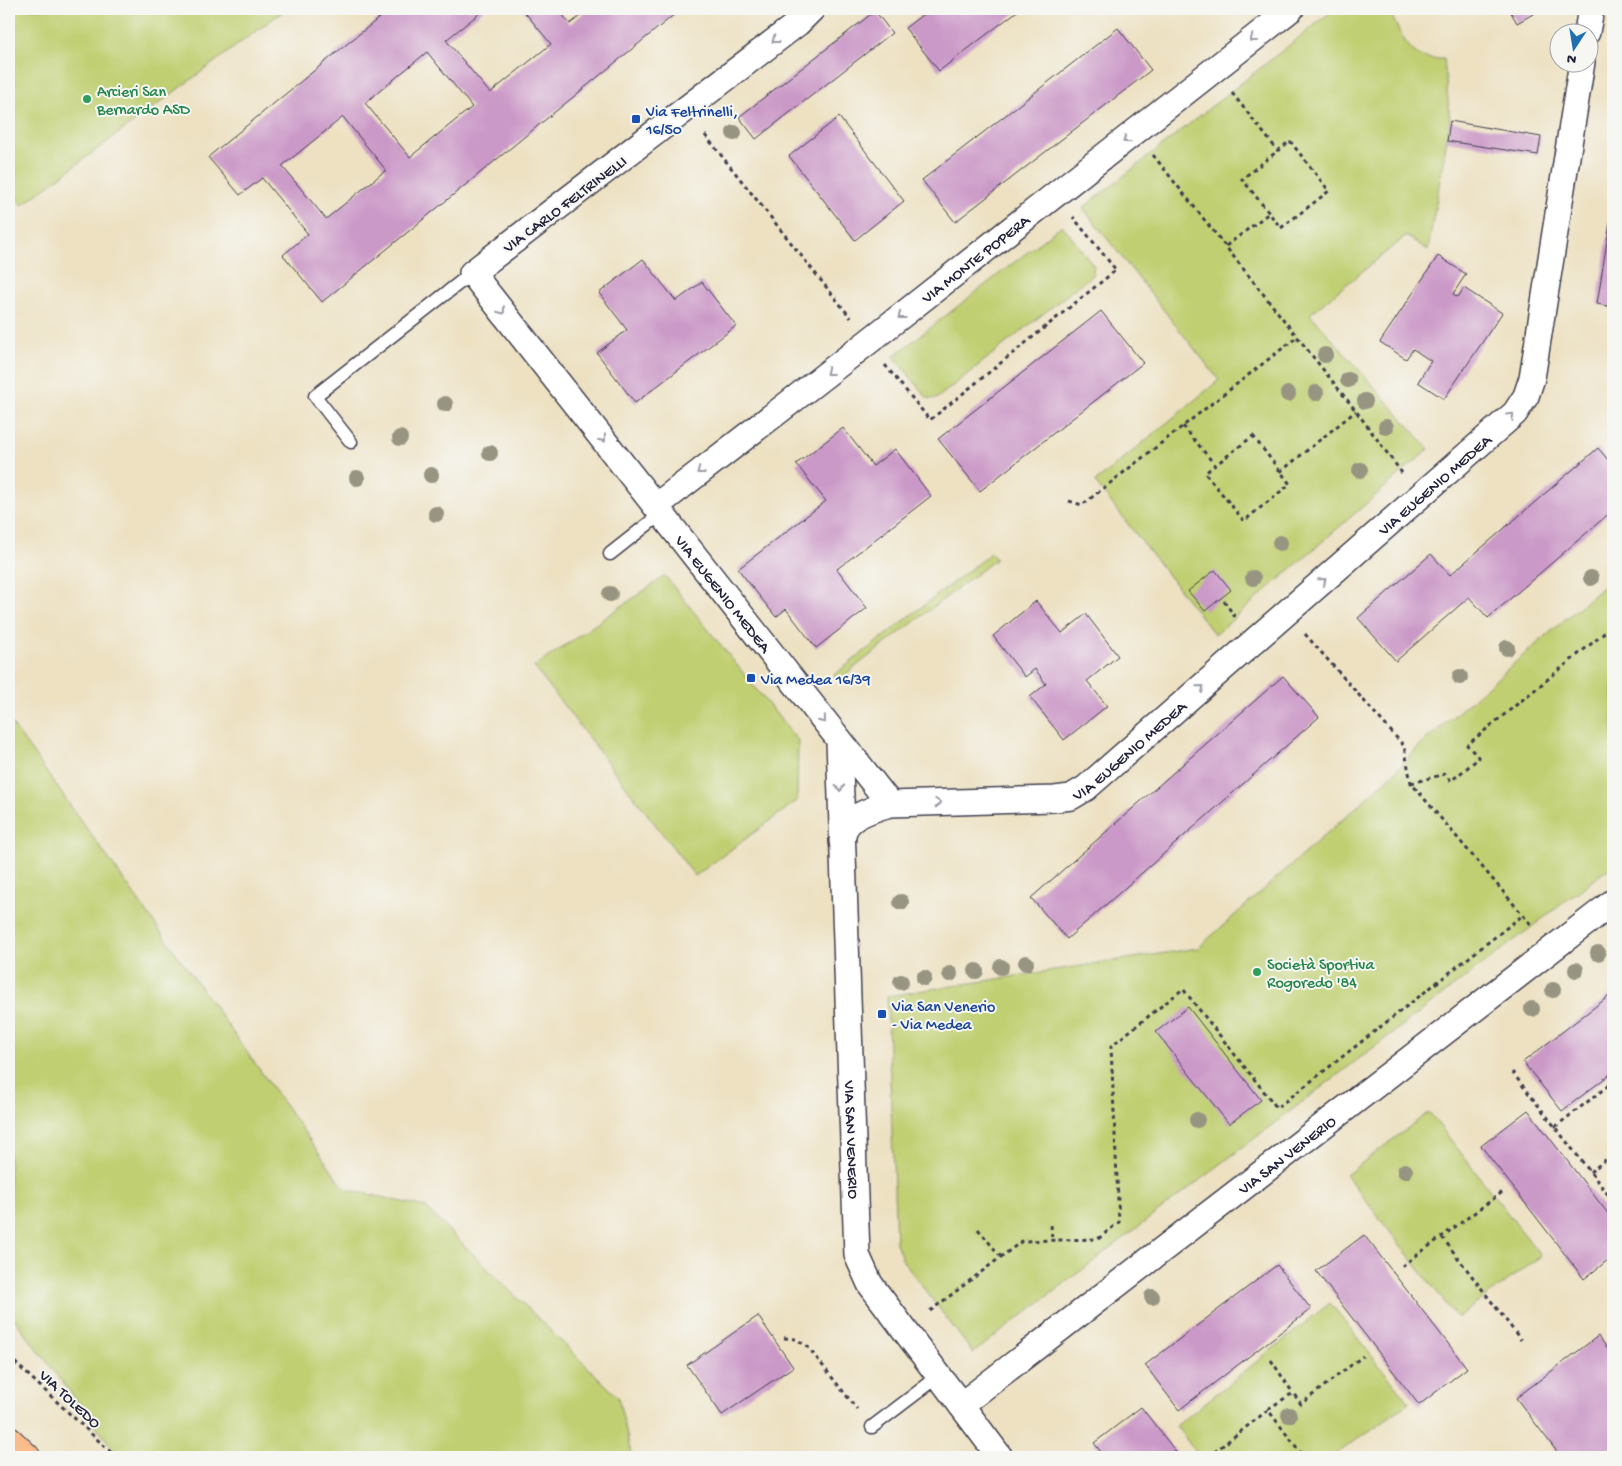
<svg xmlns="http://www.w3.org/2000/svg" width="1622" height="1466" font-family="'Gochi Hand',sans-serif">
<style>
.green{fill:#c0cf71;stroke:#717856}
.building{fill:#cb99c7;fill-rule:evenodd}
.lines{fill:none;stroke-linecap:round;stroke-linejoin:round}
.service-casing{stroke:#403f4f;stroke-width:15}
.minor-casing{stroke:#403f4f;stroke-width:28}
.motorway-casing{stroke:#403f4f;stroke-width:30}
.path{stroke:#403f4f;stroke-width:3;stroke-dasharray:4 4;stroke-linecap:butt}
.service{stroke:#fff;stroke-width:12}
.minor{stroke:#fff;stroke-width:25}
.motorway{stroke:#fabc8b;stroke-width:28}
.tree{fill:#979581}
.oneway{stroke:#9c9ca7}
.leisure-dot{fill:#2e9e5b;stroke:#f6f6f2;stroke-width:2}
.transit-dot{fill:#1a4fb4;stroke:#f6f6f2;stroke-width:2}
.labels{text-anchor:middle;stroke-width:4;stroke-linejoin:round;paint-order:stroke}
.leisure-label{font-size:16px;fill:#27864d;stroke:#f6f6f2;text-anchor:start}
.transit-label{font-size:16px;fill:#164399;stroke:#f6f6f2;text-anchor:start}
.street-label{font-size:16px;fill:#22223b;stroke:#f6f6f2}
</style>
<rect width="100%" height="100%" fill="#f6f6f2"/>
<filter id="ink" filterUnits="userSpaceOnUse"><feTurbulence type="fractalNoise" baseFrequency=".02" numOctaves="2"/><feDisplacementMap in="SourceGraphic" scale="10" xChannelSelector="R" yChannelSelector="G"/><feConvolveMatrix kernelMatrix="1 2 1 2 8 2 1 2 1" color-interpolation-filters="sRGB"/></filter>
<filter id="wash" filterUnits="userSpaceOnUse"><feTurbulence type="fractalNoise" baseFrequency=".0096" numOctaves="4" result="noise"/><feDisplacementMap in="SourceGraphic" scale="20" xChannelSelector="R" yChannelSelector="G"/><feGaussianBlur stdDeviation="1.12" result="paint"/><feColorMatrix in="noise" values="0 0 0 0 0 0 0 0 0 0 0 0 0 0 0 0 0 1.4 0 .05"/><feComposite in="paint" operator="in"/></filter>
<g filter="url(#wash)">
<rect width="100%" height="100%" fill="#ede1c2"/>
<path class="green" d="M9,9H286L22,205L9,189Z
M1335,9H1388C1397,25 1407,55 1427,58C1433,59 1438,59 1444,59L1450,121L1428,250L1406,236L1310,314L1429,449L1215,635L1095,482L1219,380L1083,208Z
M1062,225L1094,266L1092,275L936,399L927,398L894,356Z
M991,553L996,559L838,680L834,675Z
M665,576L798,741L797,801L695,876L534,667Z
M1613,578V865L973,1353L903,1261L896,1243L887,996L1198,948L1391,776L1421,744Z
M9,720L345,1189L425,1207L618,1397L632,1457H122L108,1442L9,1312Z
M1429,1112L1541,1256L1457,1318L1346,1175Z
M1330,1303L1409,1403L1332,1457H1200L1176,1426Z"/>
<g id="blocks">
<path class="building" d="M390,9H485L446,40L490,93L551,44L522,9H558L570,24L589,9H681L322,302L283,255L308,234L262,178L240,195L208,157ZM427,52L472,107L410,157L365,103ZM343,117L386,170L326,219L282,166Z
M930,9H1020L939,71L905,28Z
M1509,9H1542L1517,23Z
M875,11L892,33L756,139L739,117Z
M1118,28L1151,70L955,222L922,180Z
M839,117L904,201L855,240L789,156Z
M1450,121L1541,137L1538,155L1447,141Z
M1612,210H1613V307L1597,304Z
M1438,256L1466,274L1453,294L1458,297L1464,288L1502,313L1444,399L1418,382L1431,361L1413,349L1406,359L1380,342Z
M643,259L676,301L702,282L736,326L635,403L597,353L627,330L599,293Z
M1101,311L1143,363L980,491L938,439Z
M843,428L873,466L895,449L931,496L837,569L867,608L816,648L786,609L776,617L738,569L826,501L796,464Z
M1598,448L1613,466V510L1488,618L1469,597L1396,661L1358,618L1431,554L1450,575Z
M1215,570L1231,590L1205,611L1188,591Z
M1036,601L1062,633L1086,614L1118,656L1087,681L1107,706L1064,740L1030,697L1046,684L1035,669L1025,677L993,636Z
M1283,676L1319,717L1067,939L1031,898Z
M1613,993V1072L1562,1111L1523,1062Z
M1188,1007L1261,1100L1229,1124L1156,1032Z
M1528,1110L1613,1220V1256L1584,1279L1481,1146Z
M1364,1235L1467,1368L1419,1405L1316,1271Z
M1277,1265L1311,1309L1179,1410L1145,1365Z
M758,1316L793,1367L722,1415L687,1365Z
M1598,1336L1613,1355V1454L1609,1457H1561L1516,1398Z
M1141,1407L1180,1457H1105L1094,1443Z"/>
</g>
</g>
<g filter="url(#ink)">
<use href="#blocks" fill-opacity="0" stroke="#403f4f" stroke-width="1"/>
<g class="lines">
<g class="service-casing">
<path id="service" d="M351,442L315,396L472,273
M610,554L662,513
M872,1427L939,1376"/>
</g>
<g class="minor-casing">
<g id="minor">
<path id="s1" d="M812,9L798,23L472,273L890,804"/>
<path d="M1587,32L1591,9"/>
<path id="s2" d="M656,506L868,342L1291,9"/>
<path id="s3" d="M839,740L857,1255L870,1284L1000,1457"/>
<path id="s4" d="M842,841C843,837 843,832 845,829C851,815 876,808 890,804L1055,799L1071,797L1086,788L1515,413L1526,396L1532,378L1582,62"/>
<path id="s5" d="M961,1405L1613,902"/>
</g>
</g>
<g class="motorway-casing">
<path id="motorway" d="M9,1441L26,1457"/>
</g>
<path class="path" d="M1232,93L1278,151
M705,135L851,318
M1290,141L1329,191L1281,228L1242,179Z
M1153,155L1356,411L1402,473
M1226,246L1269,213
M885,365L930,420L1116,270L1073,217
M1183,426L1215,465
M1253,436L1290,484L1244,521L1205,473Z
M1280,472L1356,411
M1069,501L1082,505L1297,337
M1224,601L1235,617
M1305,634L1404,746L1411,783L1533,927
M1411,783L1445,774L1451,781L1479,758L1467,745L1613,626
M1512,1072L1613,1201
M1555,1127L1613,1082
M1590,1172L1613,1154
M1051,1225L1052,1241
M978,1229L1001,1257
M1442,1237L1521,1340
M1402,1266L1504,1191
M930,1311L1022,1241L1098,1239L1119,1222L1111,1046L1183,989L1277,1108L1523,915
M784,1338L796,1339L808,1347L857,1409
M9,1357L116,1457
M1271,1360L1293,1393
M1268,1409L1293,1393L1301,1404L1363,1356
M1208,1457L1268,1410L1304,1457"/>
<use href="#service" class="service"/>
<use href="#minor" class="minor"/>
<use href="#motorway" class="motorway"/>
</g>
<g class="tree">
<circle cx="734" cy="133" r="8"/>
<circle cx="1325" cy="355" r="8"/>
<circle cx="1348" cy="380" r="8"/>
<circle cx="1316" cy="393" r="8"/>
<circle cx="1288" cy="394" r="8"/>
<circle cx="1365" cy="401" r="8"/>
<circle cx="445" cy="404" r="8"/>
<circle cx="1386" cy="427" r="8"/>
<circle cx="400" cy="438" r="8"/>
<circle cx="490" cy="453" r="8"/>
<circle cx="1360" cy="470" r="8"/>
<circle cx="431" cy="475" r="8"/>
<circle cx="357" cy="478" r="8"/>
<circle cx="436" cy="514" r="8"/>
<circle cx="1280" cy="543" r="8"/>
<circle cx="1253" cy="578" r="8"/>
<circle cx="1591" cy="578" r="8"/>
<circle cx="610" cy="594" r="8"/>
<circle cx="1507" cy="648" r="8"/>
<circle cx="1460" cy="677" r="8"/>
<circle cx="901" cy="902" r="8"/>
<circle cx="1598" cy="953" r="8"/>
<circle cx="1026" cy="963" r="8"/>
<circle cx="1001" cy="967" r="8"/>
<circle cx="1576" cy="970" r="8"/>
<circle cx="976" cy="971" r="8"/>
<circle cx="950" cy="974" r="8"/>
<circle cx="924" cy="978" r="8"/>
<circle cx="901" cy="982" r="8"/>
<circle cx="1553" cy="990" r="8"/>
<circle cx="1532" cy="1009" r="8"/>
<circle cx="1197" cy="1120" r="8"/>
<circle cx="1405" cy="1171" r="8"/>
<circle cx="1152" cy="1297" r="8"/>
<circle cx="1289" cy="1415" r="8"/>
</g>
<defs><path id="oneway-chevron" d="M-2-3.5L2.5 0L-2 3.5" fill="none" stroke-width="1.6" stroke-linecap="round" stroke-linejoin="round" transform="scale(1.25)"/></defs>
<g class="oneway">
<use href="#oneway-chevron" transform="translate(1253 39) rotate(142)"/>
<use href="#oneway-chevron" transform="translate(775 40) rotate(142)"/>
<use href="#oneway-chevron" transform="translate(1126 140) rotate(142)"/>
<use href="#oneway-chevron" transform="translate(502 311) rotate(52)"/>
<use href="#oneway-chevron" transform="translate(901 316) rotate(142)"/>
<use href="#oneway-chevron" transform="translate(829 372) rotate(142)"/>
<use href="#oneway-chevron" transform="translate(1511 416) rotate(-44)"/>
<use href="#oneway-chevron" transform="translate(603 439) rotate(52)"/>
<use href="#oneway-chevron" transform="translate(700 471) rotate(142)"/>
<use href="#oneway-chevron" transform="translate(1323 581) rotate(-41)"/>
<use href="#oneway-chevron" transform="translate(1201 688) rotate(-41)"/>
<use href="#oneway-chevron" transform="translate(823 720) rotate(52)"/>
<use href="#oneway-chevron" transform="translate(840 788) rotate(88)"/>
<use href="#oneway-chevron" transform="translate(938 803) rotate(-2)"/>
</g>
</g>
<g class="leisure-dot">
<circle cx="87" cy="99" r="5"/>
<circle cx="1257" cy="972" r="5"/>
</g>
<g class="transit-dot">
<rect x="631" y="114" width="10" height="10" rx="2.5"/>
<rect x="746" y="673" width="10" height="10" rx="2.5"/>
<rect x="877" y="1009" width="10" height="10" rx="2.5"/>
</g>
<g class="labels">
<g class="leisure-label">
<text x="97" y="96">Arcieri San<tspan x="97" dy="18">Bernardo ASD</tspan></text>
<text x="1267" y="969">Società Sportiva<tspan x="1267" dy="18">Rogoredo '84</tspan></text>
</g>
<g class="transit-label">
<text x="646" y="116">Via Feltrinelli,<tspan x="646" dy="18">16/50</tspan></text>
<text x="761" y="684">Via Medea 16/39</text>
<text x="892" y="1011">Via San Venerio<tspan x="892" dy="18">- Via Medea</tspan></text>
</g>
<g class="street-label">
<text transform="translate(564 203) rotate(-37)" y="6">VIA CARLO FELTRINELLI</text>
<text dy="6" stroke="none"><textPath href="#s2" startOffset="404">VIA MONTE POPERA</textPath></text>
<text dy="6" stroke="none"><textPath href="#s4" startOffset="726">VIA EUGENIO MEDEA</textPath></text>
<text dy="6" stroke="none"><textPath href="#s1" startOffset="838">VIA EUGENIO MEDEA</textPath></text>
<text dy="6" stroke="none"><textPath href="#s4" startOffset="321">VIA EUGENIO MEDEA</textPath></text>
<text dy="6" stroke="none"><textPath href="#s3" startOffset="400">VIA SAN VENERIO</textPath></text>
<text dy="6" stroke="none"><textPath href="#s5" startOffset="411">VIA SAN VENERIO</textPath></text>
<text transform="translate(71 1398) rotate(43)" y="6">VIA TOLEDO</text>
</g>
</g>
<rect width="1622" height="1466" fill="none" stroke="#f6f6f2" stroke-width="30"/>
<g transform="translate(1574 48) rotate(192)"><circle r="24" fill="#f6f6f2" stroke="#a1a1a9"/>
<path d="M0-4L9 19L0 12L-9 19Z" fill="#1f6fb2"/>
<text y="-8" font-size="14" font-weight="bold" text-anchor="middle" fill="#22223b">N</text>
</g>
</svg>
